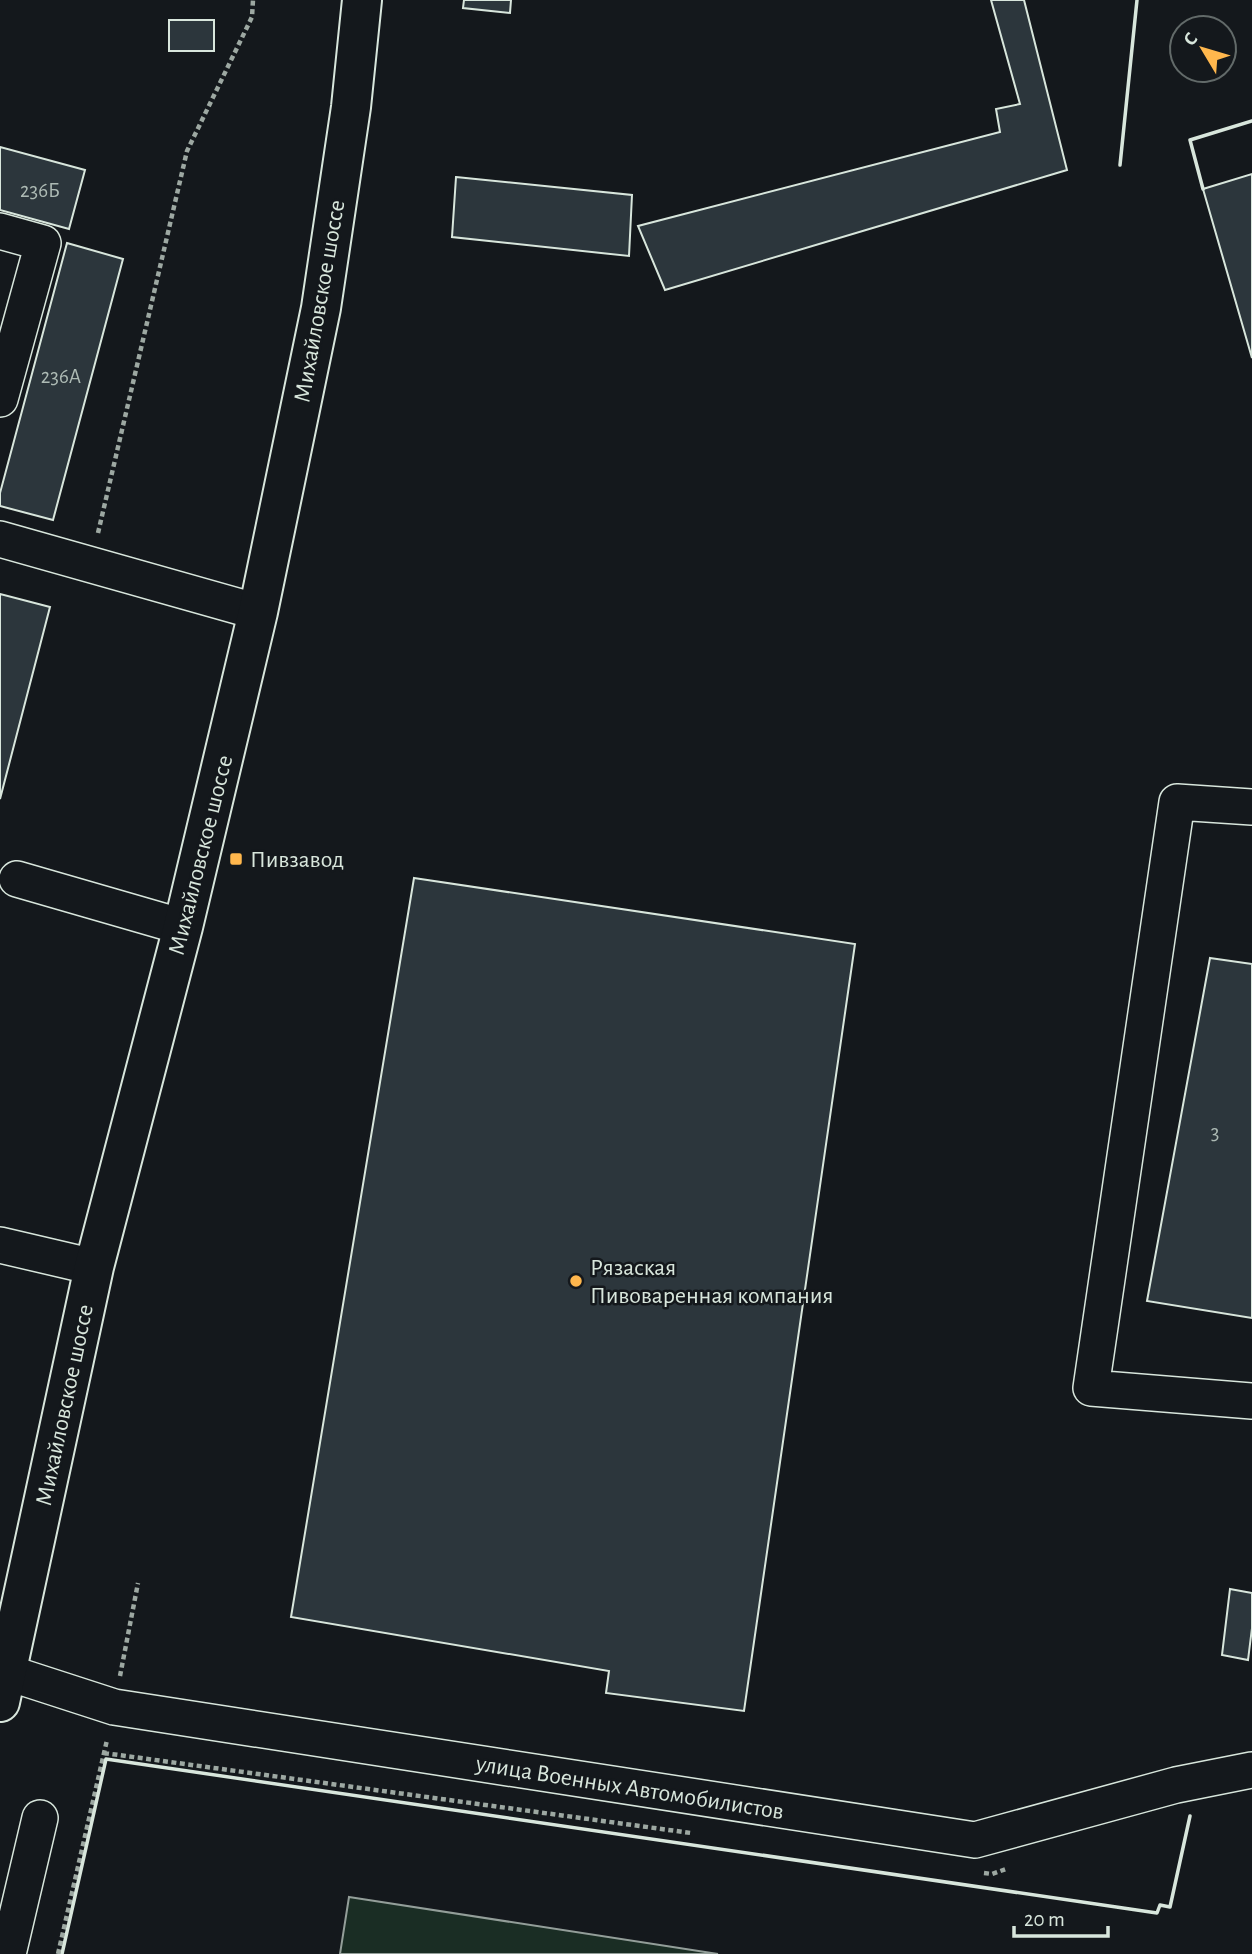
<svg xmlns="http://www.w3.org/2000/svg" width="1252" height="1954" font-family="'Alegreya Sans',sans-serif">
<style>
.green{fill:#1a2d24;stroke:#939e99;stroke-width:2}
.building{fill:#2c363c;stroke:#d8e6dc;stroke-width:2}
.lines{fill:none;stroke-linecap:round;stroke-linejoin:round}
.minor-casing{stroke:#d8e6dc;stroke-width:38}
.major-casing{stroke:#d8e6dc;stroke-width:42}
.path{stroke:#9da8a2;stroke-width:4.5;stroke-dasharray:5 3.5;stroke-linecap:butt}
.minor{stroke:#14181c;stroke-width:35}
.major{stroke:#14181c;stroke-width:38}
.wall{stroke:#d8e6dc;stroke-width:3.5}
.poi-dot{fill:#ffb74d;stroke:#14181c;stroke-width:2.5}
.labels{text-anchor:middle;stroke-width:5;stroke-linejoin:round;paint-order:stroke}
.number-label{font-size:21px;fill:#adbab4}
.street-label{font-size:24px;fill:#d8e6dc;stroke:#14181c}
.poi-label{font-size:24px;fill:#d8e6dc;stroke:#14181c;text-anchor:start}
</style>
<rect width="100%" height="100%" fill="#14181c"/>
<path class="green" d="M349,1897L718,1954H340Z"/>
<path class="building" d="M464,0H511L510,13L463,8Z
M991,0H1024L1067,170L665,290L638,226L1000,132L996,109L1020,104Z
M169,20H214V51H169Z
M0,147L85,170L69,229L0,210Z
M1252,174V358L1203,189Z
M456,177L632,195L629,256L452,237Z
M67,243L123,259L53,520L0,506V493Z
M0,594L50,607L0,799Z
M414,878L855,944L744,1711L606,1693L609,1671L291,1617Z
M1210,958L1252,964V1318L1147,1301Z
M1230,1589L1252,1593V1628L1248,1660L1222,1655Z"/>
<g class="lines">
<g class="minor-casing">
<path id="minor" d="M0,231L43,243L0,399
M0,539L258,612
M1252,807L1177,802L1091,1388L1252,1401
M17,879L183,927
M0,1245L94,1267
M6,1672L114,1707L975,1840L1176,1785L1252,1770
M8,1954L40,1818"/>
</g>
<g class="major-casing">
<path id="major" d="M0,1702L94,1267L183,927L258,612L321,308L351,107L362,0"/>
</g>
<path class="path" d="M98,533L187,151L252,17L253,0
M120,1676L138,1583
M104,1753L691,1833
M984,1873L992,1874L1006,1869
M58,1954L107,1740"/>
<use href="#minor" class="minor"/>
<use href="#major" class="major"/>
<path class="wall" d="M1120,165L1137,0
M1203,189L1190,140L1252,121
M62,1954L106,1759L1157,1913L1160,1905L1170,1907L1190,1816"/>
</g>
<g class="poi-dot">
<rect x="229" y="852" width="14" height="14" rx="3.5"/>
<circle cx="576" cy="1281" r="7"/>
</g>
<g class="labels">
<g class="number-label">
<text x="40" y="197">236Б</text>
<text x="61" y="383">236А</text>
<text x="1215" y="1139">3</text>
</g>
<g class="street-label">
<text transform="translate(319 301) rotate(-80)" y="8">Михайловское шоссе</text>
<text transform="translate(200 855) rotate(-76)" y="8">Михайловское шоссе</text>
<text transform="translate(64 1405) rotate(-78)" y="8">Михайловское шоссе</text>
<text transform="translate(630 1787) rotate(9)" y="8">улица Военных Автомобилистов</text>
</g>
<g class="poi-label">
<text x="250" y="867">Пивзавод</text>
<text x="590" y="1275">Рязаская<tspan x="590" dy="28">Пивоваренная компания</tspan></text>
</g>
</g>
<g transform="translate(1203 49) rotate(308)"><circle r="33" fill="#14181c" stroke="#626a69" stroke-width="2"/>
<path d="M0-5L12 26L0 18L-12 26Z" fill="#ffb74d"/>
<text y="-10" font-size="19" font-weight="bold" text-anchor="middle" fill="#d8e6dc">С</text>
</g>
<path d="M1014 1926v10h94v-10" fill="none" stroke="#d8e6dc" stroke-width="3.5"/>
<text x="1024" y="1926" font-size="21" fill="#d8e6dc" stroke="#14181c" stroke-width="5" paint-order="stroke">20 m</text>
</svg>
